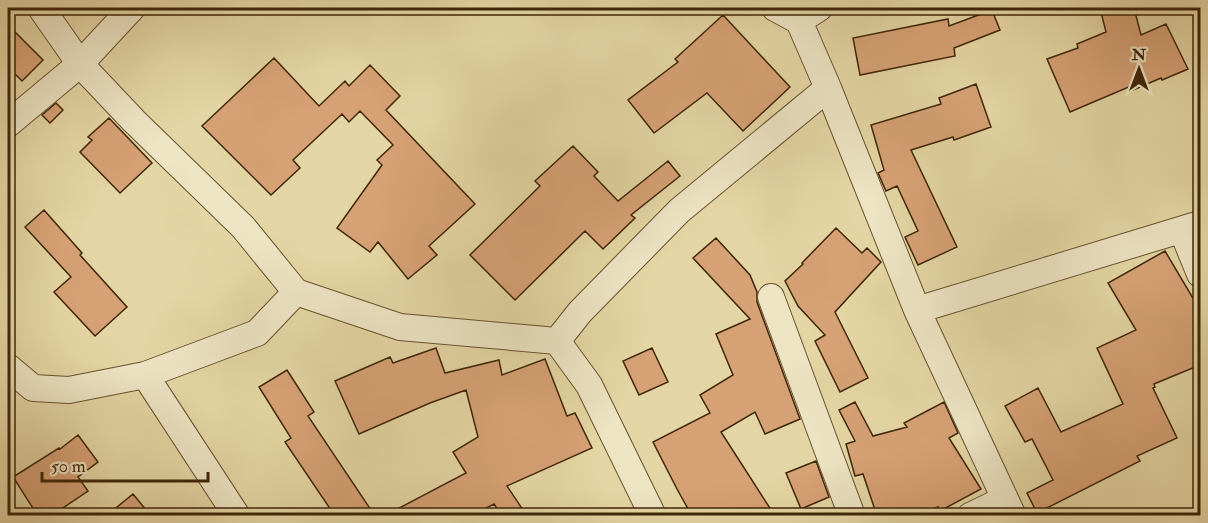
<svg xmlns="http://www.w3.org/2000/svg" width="1208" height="523" font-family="'IM FELL Double Pica',serif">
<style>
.building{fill:#d6a175;stroke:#3e2609;stroke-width:1.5}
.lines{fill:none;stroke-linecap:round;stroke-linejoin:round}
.minor-casing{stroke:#685230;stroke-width:28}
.minor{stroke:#ede4c4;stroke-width:26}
</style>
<rect width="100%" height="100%" fill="#e4d6a4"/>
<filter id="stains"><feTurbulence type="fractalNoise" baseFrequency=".00333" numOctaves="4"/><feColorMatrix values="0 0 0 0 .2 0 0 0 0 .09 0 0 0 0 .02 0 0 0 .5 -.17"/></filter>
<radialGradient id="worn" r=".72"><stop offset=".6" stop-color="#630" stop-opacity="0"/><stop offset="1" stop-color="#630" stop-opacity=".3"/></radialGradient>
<path class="building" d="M1100,8H1134L1141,35L1166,24L1188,69L1162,80L1161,78L1133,90L1131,86L1070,112L1047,59L1078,48L1077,44L1106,32Z
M992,10L1000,30L954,48L955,56L860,75L853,38L948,19L949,26Z
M723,15L790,87L743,131L707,93L654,133L628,100L678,62L675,59Z
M8,25L43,60L22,81L8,67Z
M274,58L319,106L345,81L349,86L370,65L400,96L386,110L475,204L429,246L437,255L408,279L378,242L370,252L337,228L382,165L377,160L393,145L360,111L349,122L342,114L293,160L300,168L271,195L202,126Z
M976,84L991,127L954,140L953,137L911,150L957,247L918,265L905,237L918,231L897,186L886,191L878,173L884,170L871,125L941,104L939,98Z
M56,103L63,110L50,123L42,115Z
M109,118L152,163L120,193L80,152L92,140L88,137Z
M573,146L598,172L594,176L618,201L668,161L680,176L631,215L635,218L603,249L585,231L515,300L470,255L540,186L535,181Z
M44,210L82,253L80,255L127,307L95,336L54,292L71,277L25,227Z
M836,228L862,253L867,248L881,262L835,312L868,378L840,392L815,341L825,335L798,306L785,281L803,264L802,263Z
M716,238L750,275L757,292V302L800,419L765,434L755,412L721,432L775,516H692L677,489L653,442L710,413L700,395L733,375L716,334L750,319L693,258Z
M1165,251L1200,310V365L1154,384L1155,387L1153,388L1177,438L1137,456L1140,461L1037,513L1027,493L1053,480L1032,439L1025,442L1005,406L1038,388L1061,432L1123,404L1097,348L1136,330L1108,283Z
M436,348L445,373L499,360L502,375L545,359L567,416L575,413L592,448L507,486L527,516H502L494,504L471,516H384L466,473L453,452L478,437L466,390L430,403L359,434L335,381L390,357L393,363Z
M652,348L668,382L639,395L623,361Z
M287,370L314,412L308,416L375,516H335L285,442L291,438L259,387Z
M855,402L873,436L907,427L904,423L944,402L958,433L949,438L981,489L940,511L938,507L914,516H877L863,474L855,476L846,444L855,441L839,410Z
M78,435L98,462L78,477L88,491L51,516H38L13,477L59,448L60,449Z
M816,461L829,497L801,509L786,473Z
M133,494L151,516H106Z"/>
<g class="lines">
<g class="minor-casing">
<path id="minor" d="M41,8L80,64L134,121L243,227L296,292L400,327L557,341L589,385L653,516
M775,8L799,21L828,88L917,310L1013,516
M799,21L819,8
M8,124L80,64L132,8
M1182,230L1200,274
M771,297L852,516
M917,310L1200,224
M557,341L580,312L679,211L828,88
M8,367L33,388L69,390L145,375
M237,516L145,375L257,333L296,292
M970,516L1005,499"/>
</g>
<use href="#minor" class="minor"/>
</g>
<rect width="1208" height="523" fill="none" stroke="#e4d6a4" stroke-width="30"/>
<rect x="9" y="9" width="1190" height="505" fill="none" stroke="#3e2609" stroke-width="3"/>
<rect x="15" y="15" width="1178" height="493" fill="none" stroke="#3e2609" stroke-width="1.5"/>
<g transform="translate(1139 69)" stroke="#ede4c4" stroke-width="4.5" paint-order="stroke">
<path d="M0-4.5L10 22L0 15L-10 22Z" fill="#3e2609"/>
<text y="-9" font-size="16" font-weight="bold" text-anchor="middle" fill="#3e2609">N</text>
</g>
<path d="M42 472v9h166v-9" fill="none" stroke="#3e2609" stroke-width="3"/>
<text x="51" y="472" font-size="18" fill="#3e2609" stroke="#ede4c4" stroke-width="4.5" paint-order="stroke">50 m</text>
<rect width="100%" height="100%" filter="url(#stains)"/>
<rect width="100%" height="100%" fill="url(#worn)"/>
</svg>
